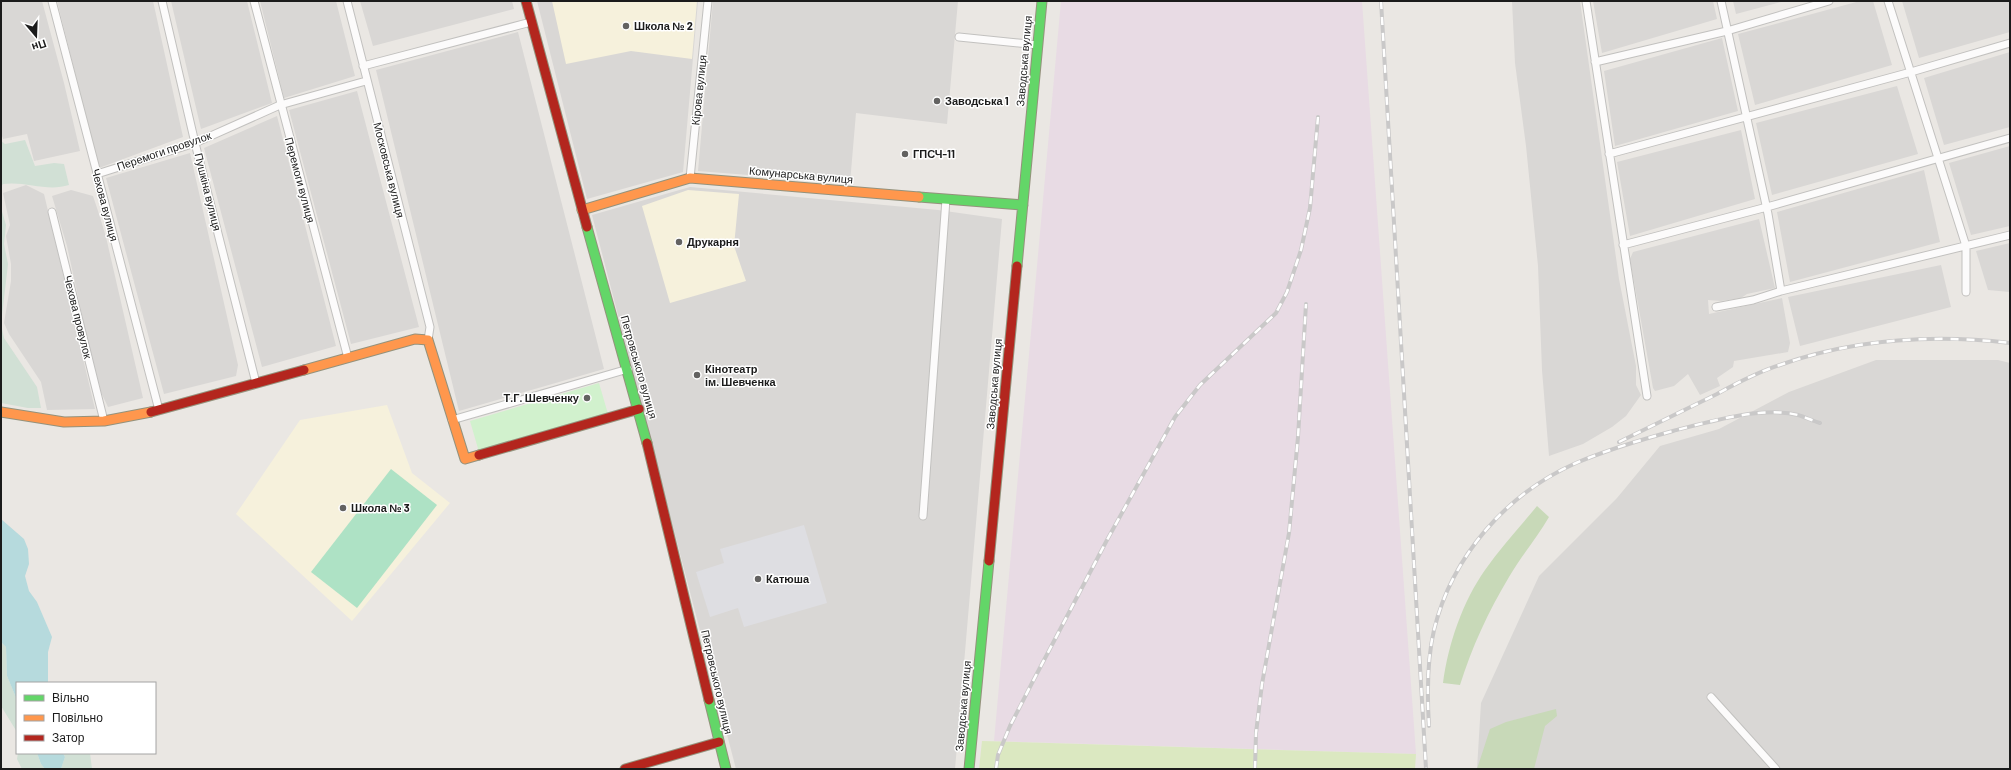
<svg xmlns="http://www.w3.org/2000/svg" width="2011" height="770" font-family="Barlow,sans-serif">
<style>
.residential{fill:#d9d7d5}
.industrial{fill:#e8dbe4}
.education{fill:#f6f1dc}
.grass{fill:#dbe8c1}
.forest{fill:#c8d9b8}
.wetland{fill:#d1e0d5}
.park{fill:#d1f1cd}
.pitch{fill:#aee2c5}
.plaza{fill:#dedee2}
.water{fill:#b6dadd}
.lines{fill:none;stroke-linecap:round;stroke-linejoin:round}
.street-casing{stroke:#c2c1bf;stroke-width:9}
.fast-casing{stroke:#94927c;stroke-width:11}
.slow-casing{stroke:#94927c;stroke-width:11}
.jam-casing{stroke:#94927c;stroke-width:11}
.street{stroke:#fcfbfb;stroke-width:7}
.fast{stroke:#63d668;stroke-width:9}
.slow{stroke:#ff974d;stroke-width:9}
.jam{stroke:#b3261e;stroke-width:9}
.rail-casing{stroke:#c9c8c8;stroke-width:4}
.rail{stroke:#fff;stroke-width:2.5;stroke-dasharray:8;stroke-linecap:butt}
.poi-dot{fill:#636261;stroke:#fff;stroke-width:1.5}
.labels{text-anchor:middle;stroke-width:3;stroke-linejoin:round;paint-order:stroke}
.poi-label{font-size:11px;font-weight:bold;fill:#1b1b1b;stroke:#fff;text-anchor:start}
.street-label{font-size:11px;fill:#1b1b1b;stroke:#fff}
</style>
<rect width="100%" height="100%" fill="#eae7e3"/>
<path class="residential" d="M1,1H42L64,83L80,151L34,161L27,134L3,139L1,133Z
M57,1H153L183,137L99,168Z
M171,1H247L272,103L201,129Z
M260,1H336L355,76L284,98Z
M360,1H512L514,9L373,46Z
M537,1H698L683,172L587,199Z
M713,1H958L947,124L856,113L850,183L698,171Z
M1512,1H1580L1619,279L1636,366V385L1641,395L1626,416L1612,427L1583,444L1549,456L1542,370L1538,266L1526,146L1515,63Z
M1593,1H1713L1717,19L1602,53Z
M1733,1H1785L1736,14Z
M1860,1H1873L1892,65L1755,105L1738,34Z
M1902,1H2010V32L1919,58Z
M518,32L604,369L459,411L376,70Z
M1722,38L1738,111L1615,146L1604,71Z
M2010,52V127L1944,145L1924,78Z
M1897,86L1918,154L1772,195L1756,123Z
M357,91L419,327L351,344L289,110Z
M277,116L336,346L262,367L204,148Z
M1741,130L1755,199L1630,236L1617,162Z
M2010,146V226L1971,235L1949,163Z
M190,153L238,365L236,376L164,394L106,178Z
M1924,170L1940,242L1790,282L1777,212Z
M26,185L44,194L95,409L47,410L41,382L9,334L4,323L11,281V264L6,236L10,225L3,193Z
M690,187L938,210L1002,219L955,769H736L592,215Z
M71,190L93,196L98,211L106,237L143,398L108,407L97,384L67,246L52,196Z
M1759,219L1775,288L1747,294L1741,298L1721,301L1708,300L1709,314L1782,298L1790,343L1788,352L1734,361L1733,367L1717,378L1720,386L1700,395L1688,374L1674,386L1655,391L1653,388L1630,259L1633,252Z
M2010,243V292L1988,290L1976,251Z
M1941,265L1951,307L1800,346L1788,297Z
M1876,360H1998L2010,363V769H1477L1481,703L1539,576L1617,498L1660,446L1719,429L1789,392Z"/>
<path class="industrial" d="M1061,1H1362L1416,754L994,741Z"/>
<path class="education" d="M552,1H697L692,59L631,51L566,64Z
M688,190L739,194L734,246L746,281L670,303L642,206Z
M387,405L412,473L450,503L352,621L236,514L300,420Z"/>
<path class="grass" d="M982,741L1416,754L1415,769H979Z"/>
<path class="forest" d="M1537,506L1549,517C1537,538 1521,556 1509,577C1488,612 1472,647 1460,685L1443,683C1448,644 1463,601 1485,570C1501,547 1520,527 1537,506Z
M1556,709L1557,716L1545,726L1534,769H1477L1490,729L1506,722Z"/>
<path class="wetland" d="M25,140L35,166L54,163L64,164L69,185C47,192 26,181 3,184L1,187V141L5,144Z
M1,208L6,225L4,244L8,264L1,324L4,338L37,387L41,408H28L1,403Z
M1,642L6,647L7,676L17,700V732L1,706Z
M18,753H37L41,764L45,769H22L17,759Z
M63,753H90L92,769H61L65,757Z"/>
<path class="park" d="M599,383L608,414L479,452L470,421Z"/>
<path class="pitch" d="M391,469L437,505L357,608L311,572Z"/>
<path class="plaza" d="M804,525L827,603L744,627L738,608L710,617L696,572L724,563L720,549Z"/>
<path class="water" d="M1,519L24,539L28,549L29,564L25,576L29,591L37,602L52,637L48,652V683H17V700L7,676L6,647L1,642Z
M37,753H63L65,757L61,769H45L41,764Z"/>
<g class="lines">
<g class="street-casing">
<path id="street" d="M52,1L159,410
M162,1L195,143L256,383
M254,1L348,358
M347,1L430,327L428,340
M1586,1L1647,396
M1721,1L1768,214L1781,291
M1888,1L1966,246V292
M959,37L1038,45
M1595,62L1727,31L1829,1
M363,66L531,22
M1609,154L1911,72L2010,43
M97,174L195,143L280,105L366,81
M690,178L708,1
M52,212L104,421
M1623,245L1767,207L2010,138
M1716,307L1753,300L1781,291L2010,235
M452,420L628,369
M923,516L946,199
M1711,697L1776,769"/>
</g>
<g class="fast-casing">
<path id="fast" d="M919,197L1023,205
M587,227L647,443
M1017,266L1042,1
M709,700L726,769
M969,769L989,561"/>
</g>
<g class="slow-casing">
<path id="slow" d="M582,210L690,178L919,197
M304,370L415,339L428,340L465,459L479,455
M1,412L64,422L104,421L151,412"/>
</g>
<g class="jam-casing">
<path id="jam" d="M526,1L587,227
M151,412L304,370
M647,443L709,700
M479,455L639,409
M989,561L1017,266
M625,769L719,742"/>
</g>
<use href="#street" class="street"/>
<use href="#fast" class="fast"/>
<use href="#slow" class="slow"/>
<use href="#jam" class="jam"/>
<g class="rail-casing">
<path id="rail" d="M1381,1L1426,769
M1619,442C1652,426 1684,410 1717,394C1737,383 1758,372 1780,365C1854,339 1932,334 2010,343
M1429,726C1427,694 1427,660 1434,630C1452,556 1506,494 1576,463C1607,450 1640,440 1673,431C1708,422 1762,406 1798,415C1805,417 1813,421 1820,423
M996,769L998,755L1010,726L1032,683L1107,540L1175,417L1200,385L1276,313L1287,292L1301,250L1310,208L1318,117
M1255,769L1256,733L1262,684L1289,533L1298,437L1306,304"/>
</g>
<use href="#rail" class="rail"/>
</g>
<g class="poi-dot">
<circle cx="626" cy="26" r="4"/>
<circle cx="937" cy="101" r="4"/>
<circle cx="905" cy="154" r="4"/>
<circle cx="679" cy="242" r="4"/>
<circle cx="697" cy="375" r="4"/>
<circle cx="587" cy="398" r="4"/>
<circle cx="343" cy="508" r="4"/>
<circle cx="758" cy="579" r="4"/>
</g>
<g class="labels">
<g class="poi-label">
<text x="634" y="30">Школа № 2</text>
<text x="945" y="105">Заводська 1</text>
<text x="913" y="158">ГПСЧ-11</text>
<text x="687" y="246">Друкарня</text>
<text x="705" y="373">Кінотеатр<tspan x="705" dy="13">ім. Шевченка</tspan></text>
<text x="579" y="402" text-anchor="end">Т.Г. Шевченку</text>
<text x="351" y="512">Школа № 3</text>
<text x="766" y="583">Катюша</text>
</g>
<g class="street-label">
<text transform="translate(1024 61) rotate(-85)" y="4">Заводська вулиця</text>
<text transform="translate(699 90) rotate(-84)" y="4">Кірова вулиця</text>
<text transform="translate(164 151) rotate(-19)" y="4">Перемоги провулок</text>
<text transform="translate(389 170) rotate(76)" y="4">Московська вулиця</text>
<text transform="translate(801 175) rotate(5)" y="4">Комунарська вулиця</text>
<text transform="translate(300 180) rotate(75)" y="4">Перемоги вулиця</text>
<text transform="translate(208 192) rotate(76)" y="4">Пушкіна вулиця</text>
<text transform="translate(105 205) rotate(75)" y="4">Чехова вулиця</text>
<text transform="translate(78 317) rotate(76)" y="4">Чехова провулок</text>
<text transform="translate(639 367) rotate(74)" y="4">Петровського вулиця</text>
<text transform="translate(994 384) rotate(-85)" y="4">Заводська вулиця</text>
<text transform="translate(717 682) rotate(77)" y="4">Петровського вулиця</text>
<text transform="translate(963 706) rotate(-85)" y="4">Заводська вулиця</text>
</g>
</g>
<rect width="2011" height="770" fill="none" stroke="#1b1b1b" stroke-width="4"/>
<rect x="16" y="682" width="140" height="72" fill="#ffffff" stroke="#a4a4a4"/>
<rect x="24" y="695" width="20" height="6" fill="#63d668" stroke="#a4a4a4"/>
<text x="52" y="702" font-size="12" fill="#1b1b1b">Вільно</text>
<rect x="24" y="715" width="20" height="6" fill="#ff974d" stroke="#a4a4a4"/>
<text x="52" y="722" font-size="12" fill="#1b1b1b">Повільно</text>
<rect x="24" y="735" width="20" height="6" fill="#b3261e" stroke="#a4a4a4"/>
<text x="52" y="742" font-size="12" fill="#1b1b1b">Затор</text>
<g transform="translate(36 36) rotate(161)" stroke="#ffffff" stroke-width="3" paint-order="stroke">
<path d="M0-3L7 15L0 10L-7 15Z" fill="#1b1b1b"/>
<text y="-6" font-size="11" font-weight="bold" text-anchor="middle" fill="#1b1b1b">Пн</text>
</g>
</svg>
